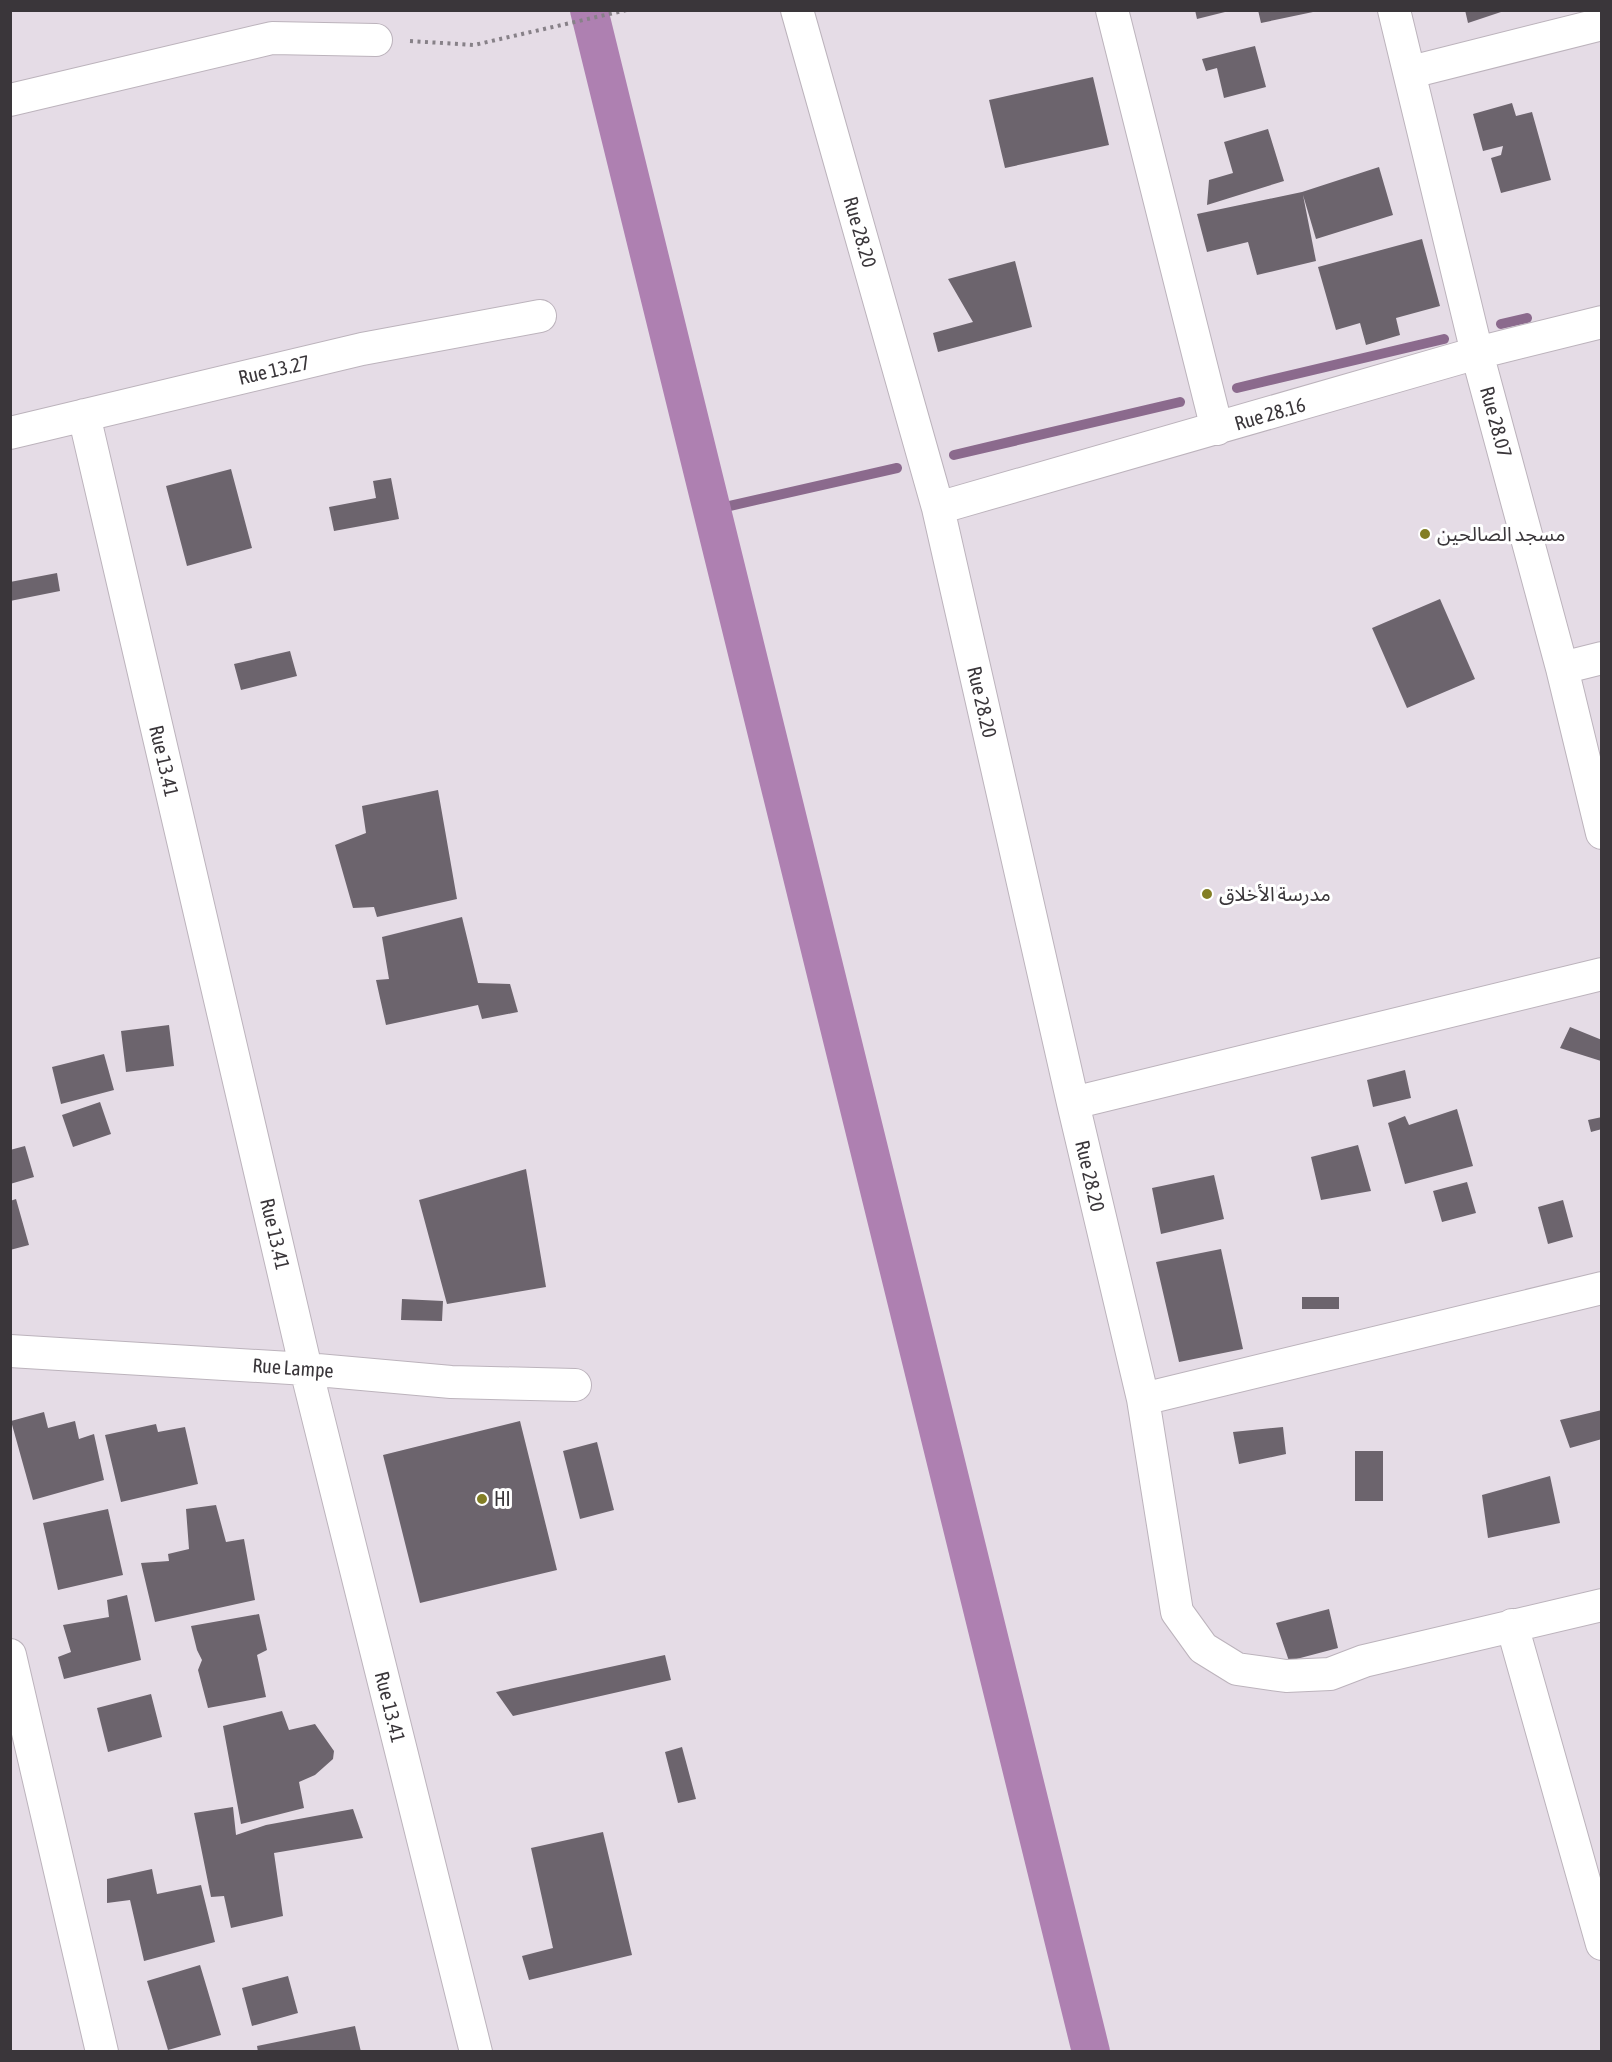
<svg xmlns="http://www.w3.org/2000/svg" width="1612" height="2062" font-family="'Asap Condensed','Noto Sans Arabic',sans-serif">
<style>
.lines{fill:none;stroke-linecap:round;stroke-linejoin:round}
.stream{stroke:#8b6a8d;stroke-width:10}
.canal{stroke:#ae80b1;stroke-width:38}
.building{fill:#6c646d}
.minor-casing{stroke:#bcb3bc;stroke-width:34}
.path{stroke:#878188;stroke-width:4;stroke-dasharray:3 4.5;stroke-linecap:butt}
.minor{stroke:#fff;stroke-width:32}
.poi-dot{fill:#837e25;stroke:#fff;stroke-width:2}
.labels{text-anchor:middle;stroke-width:6;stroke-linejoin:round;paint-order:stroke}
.street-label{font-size:20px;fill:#3a363a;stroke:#fff}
.poi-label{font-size:20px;fill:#3a363a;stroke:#fff;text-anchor:start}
</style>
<rect width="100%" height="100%" fill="#e5dce6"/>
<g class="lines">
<path class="stream" d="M1501,324L1527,318
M1237,388L1444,339
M954,455L1180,402
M712,510L897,468"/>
<path class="canal" d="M589,10L1091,2052"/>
</g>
<path class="building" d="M1195,10H1229V11L1197,19Z
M1258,10H1313V12L1261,23Z
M1465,10H1504V11L1468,23Z
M1255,46L1266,87L1224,98L1217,68L1206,71L1202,59Z
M1093,77L1109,145L1005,168L989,100Z
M1512,103L1516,116L1532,112L1551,180L1501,193L1491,158L1501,155L1503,146L1483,151L1473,114Z
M1268,129L1284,181L1207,205L1209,180L1233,173L1224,142Z
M1379,167L1393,215L1316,239L1303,195L1316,261L1257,275L1248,242L1207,252L1197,214L1302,192Z
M1422,239L1440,306L1396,318L1400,335L1366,345L1360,323L1336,330L1318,267Z
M1015,261L1032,327L938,352L933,333L973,322L948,279Z
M231,469L252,548L187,566L166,486Z
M391,478L399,519L334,531L329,507L376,498L373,481Z
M57,573L60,591L10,601V582Z
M1440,599L1475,679L1407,708L1372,628Z
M290,651L297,676L241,690L234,664Z
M438,790L457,899L377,917L374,907L353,908L335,845L366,833L362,806Z
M462,917L478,983L510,984L518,1012L482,1019L478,1005L386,1025L376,980L389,979L382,937Z
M169,1025L174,1066L126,1072L121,1031Z
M1570,1027L1602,1040L1601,1061L1560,1048Z
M104,1054L114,1090L61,1104L52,1067Z
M1405,1070L1411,1098L1373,1107L1367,1080Z
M100,1102L111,1134L73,1147L62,1115Z
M1457,1109L1473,1166L1405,1184L1388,1123L1405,1116L1409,1125Z
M1602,1117V1129L1591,1132L1588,1120Z
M1358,1145L1371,1191L1321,1200L1311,1157Z
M25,1146L34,1177L10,1184V1150Z
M526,1169L546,1287L447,1304L419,1200Z
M1214,1175L1224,1219L1161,1234L1152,1188Z
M1467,1182L1476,1213L1442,1222L1433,1191Z
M16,1199L29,1245L10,1250V1201Z
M1563,1200L1573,1237L1548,1244L1538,1207Z
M1221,1249L1243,1349L1179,1362L1156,1262Z
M1302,1297H1339V1309H1302Z
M402,1299L443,1301L442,1321L401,1320Z
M1602,1410V1439L1570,1448L1560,1420Z
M44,1412L48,1428L75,1421L79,1439L94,1434L104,1480L33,1500L11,1421Z
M520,1421L557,1570L420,1603L383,1455Z
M156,1424L158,1432L185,1427L198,1484L121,1502L105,1435Z
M1283,1427L1286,1454L1239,1464L1233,1432Z
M597,1442L614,1510L580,1519L563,1451Z
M1355,1451H1383V1501H1355Z
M1550,1476L1560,1523L1488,1538L1482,1495Z
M216,1505L226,1542L244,1539L255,1600L155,1622L141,1563L169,1561L168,1554L189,1549L186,1509Z
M108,1509L123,1575L58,1590L43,1523Z
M127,1595L141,1660L64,1679L58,1657L71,1652L63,1625L109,1617L107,1600Z
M1329,1609L1338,1648L1289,1661L1276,1623Z
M259,1614L267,1650L257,1655L266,1697L208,1708L198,1670L202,1660L197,1650L191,1626Z
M665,1655L671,1680L513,1716L496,1692Z
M151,1694L162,1737L108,1752L97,1708Z
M282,1711L289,1730L315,1724L334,1751L333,1759L315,1775L299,1782L304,1808L241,1824L223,1726Z
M682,1747L696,1799L678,1803L665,1752Z
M233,1807L236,1835L266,1825L353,1809L363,1838L274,1853L283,1916L231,1928L224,1896L211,1897L194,1813Z
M603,1832L632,1955L529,1980L522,1956L553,1948L531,1848Z
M152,1869L157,1894L201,1885L215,1942L144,1961L130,1900L107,1903V1879Z
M200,1965L221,2035L168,2050L147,1981Z
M288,1976L298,2013L252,2026L242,1988Z
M355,2026L361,2052H258L257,2046Z"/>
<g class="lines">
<g class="minor-casing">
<path id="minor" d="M797,10L938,508L1073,1103L1143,1399L1177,1612L1203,1648L1237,1669L1286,1676L1330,1674L1364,1661L1602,1605
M1112,10L1217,429
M1394,10L1477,353L1562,668L1602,833
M1411,72L1602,24
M10,100L272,38L376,40
M84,415L306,1369L476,2052
M10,433L362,349L540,316
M938,508L1477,353L1602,322
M1562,668L1602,658
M1073,1103L1602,974
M10,1351L306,1369L451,1382L575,1385
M1143,1399L1602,1288
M1512,1625L1602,1944
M10,1655L102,2052"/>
</g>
<path class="path" d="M410,41L474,45L627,10"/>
<use href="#minor" class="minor"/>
</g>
<g class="poi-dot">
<circle cx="1425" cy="534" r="6"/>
<circle cx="1207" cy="894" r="6"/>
<circle cx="482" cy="1499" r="6"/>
</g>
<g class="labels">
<g class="street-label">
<text transform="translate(860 232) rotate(74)" y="7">Rue 28.20</text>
<text transform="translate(274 370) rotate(-13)" y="7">Rue 13.27</text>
<text transform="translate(1270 414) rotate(-16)" y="7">Rue 28.16</text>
<text transform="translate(1496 422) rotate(75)" y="7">Rue 28.07</text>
<text transform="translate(982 702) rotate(77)" y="7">Rue 28.20</text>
<text transform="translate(164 761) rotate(77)" y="7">Rue 13.41</text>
<text transform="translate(1090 1176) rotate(77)" y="7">Rue 28.20</text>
<text transform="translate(275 1234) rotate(77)" y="7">Rue 13.41</text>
<text transform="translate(293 1368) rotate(4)" y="7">Rue Lampe</text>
<text transform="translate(390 1707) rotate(76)" y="7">Rue 13.41</text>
</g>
<g class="poi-label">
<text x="1437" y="541">مسجد الصالحين</text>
<text x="1219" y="901">مدرسة الأخلاق</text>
<text x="494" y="1506">HI</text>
</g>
</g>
<rect width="1612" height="2062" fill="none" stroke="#3a363a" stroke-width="24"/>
</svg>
